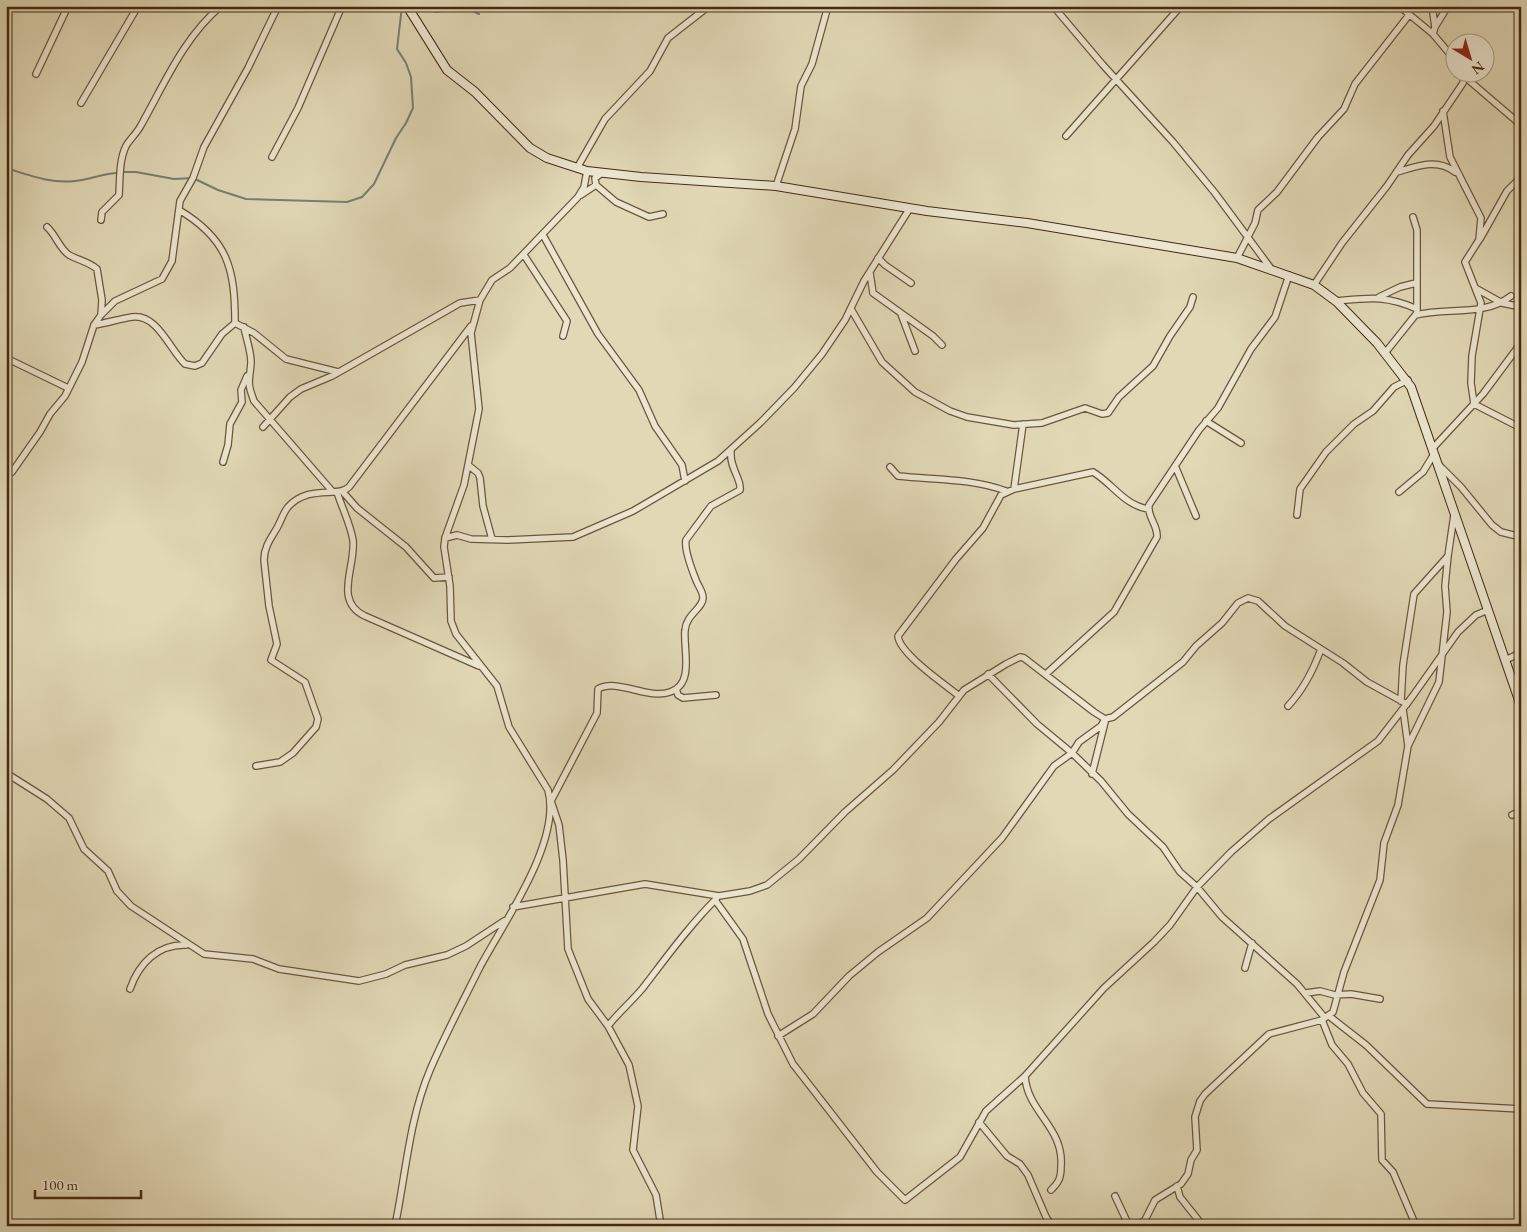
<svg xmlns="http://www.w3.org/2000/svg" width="1527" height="1232" font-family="'EB Garamond',serif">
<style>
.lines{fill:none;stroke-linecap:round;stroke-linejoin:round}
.stream{stroke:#777f76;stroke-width:2}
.street-casing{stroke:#6b563b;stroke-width:8}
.secondary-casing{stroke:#442a12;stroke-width:10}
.street{stroke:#ece6d0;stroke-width:5.5}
.secondary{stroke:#ece6d0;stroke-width:8}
</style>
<rect width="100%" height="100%" fill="#e1d8b6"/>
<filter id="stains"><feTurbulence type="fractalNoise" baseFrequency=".004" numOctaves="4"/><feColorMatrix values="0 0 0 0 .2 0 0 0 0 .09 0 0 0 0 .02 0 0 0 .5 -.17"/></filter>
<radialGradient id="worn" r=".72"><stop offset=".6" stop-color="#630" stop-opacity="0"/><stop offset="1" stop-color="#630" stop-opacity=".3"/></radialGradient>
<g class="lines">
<path class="stream" d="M421,6L436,12L466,8L479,14
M6,168C29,175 51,184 75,181C90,180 103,173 118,173
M122,172H136L174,179L193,178L218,190L246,199L347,202L362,197L374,184L396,138L406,123L413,108L411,77L406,63L397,49L402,6"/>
<g class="street-casing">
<path id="street" d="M1053,6L1103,65L1173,142L1215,193L1272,270
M1399,6L1433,34
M1432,6L1435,27L1433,34L1454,59
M1435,27L1448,6
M36,74L68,6
M1465,77L1521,125
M81,103L138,6
M1443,111L1450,157L1481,218L1479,240L1465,262L1481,303L1472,356L1471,383L1474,404L1521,428
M1066,136L1181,6
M272,157L298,108L342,6
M577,168L605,119L650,71L668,38L709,6
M1397,172C1418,166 1437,158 1455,172
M602,173L595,178L596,185L616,202L649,217L663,214
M776,186L795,129L801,86L812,64L828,6
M581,195L596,185
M179,210C228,239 235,269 235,323
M101,220L102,212L119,195C120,180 119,160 126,146C130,139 136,134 140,127C164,85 183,38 221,6
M47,227C56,235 59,248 69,255C78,260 89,262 97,269L102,300L101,315
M543,235L598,334L639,390L655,426L682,465L685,481
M1480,239L1507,191L1521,177
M524,255L567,321L563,336
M878,258L885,265L911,283
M1237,258L1255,223L1258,210L1277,192L1318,137L1344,109L1355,84L1409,15
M870,273L873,293L933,336L942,345
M1314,285L1342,243L1387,186L1408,155L1434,126L1463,83L1465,72
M1477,289L1502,303L1521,307
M1379,297L1400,287L1416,283
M1336,301C1369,298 1385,295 1417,309
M851,309L882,362L915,392L950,411L967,417L1014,425L1042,423L1085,408L1102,414L1108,413L1119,397L1153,366L1170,336L1190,307L1193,297
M901,314L915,351
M1416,315C1447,307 1484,317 1511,296
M94,325C107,323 119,319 132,317C157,313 170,350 185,364L195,366L202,363L222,334L235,323L254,333L286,359L338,372
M244,327C246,338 251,351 251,362C250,382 246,380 254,401L332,491
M1385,353L1417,313V230L1413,217
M6,358L68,388
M1206,421L1241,443
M263,427L290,397L301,389L332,376L460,303L480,300
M1433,448L1483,394L1521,343
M223,462L228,445L230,424L242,402L241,390L247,376
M468,465L478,473L480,478L483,506L492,539
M1439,465L1461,487L1492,525L1501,532L1521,537
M890,467L898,476C934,480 971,478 1006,491
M1176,468L1196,516
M6,476L12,472L40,432L50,414L65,396L82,362L94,325L101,315L115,301L162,279L172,261L180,201L193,178L204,147L248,68L278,6
M1014,489L1023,424
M342,491L357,508L406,547L434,578L449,577
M337,492C342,508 350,523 353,540C356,567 333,601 365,616L479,666
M1399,492L1423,472L1434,454
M1297,515L1300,489L1326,452L1354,424L1373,411L1394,387L1408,380
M445,538L457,535L471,539L508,540L573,537L633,511L718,461L760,423L794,388L822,354L845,320L864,281L910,208
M1505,660L1521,653
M988,674L1037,724L1072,753L1101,781L1128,814L1163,847L1180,872L1197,887L1222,917L1297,984L1325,1018
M1046,674L1114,612L1157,537C1158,525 1147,517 1149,505L1199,430L1218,408L1251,349L1275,317L1289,275
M676,689L678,695L683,698L716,695
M958,695C944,684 899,653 898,636L956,559L983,528L1001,495L1014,489L1093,472C1113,484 1124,505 1148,509
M1401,701L1403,665L1414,594L1448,556L1454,515
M1288,706C1304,689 1313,671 1321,649
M1408,746L1439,682L1447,612L1445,586L1448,556
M256,766L280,762L293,753L316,727L318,719L305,682L271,660L277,644L269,606L264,560C264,547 271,538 277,528C281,521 283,513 288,507C309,484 338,498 349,487L471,326
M6,773L47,799L69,818L84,849L108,871L117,891L131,906L204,954L253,959L279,969L359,981L386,974L405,965L447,955L466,946L504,921
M1092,774L1105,722
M1512,815L1521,811
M715,900L743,939L768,1014L793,1064L877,1172L905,1200L960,1157L986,1111L1025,1076L1104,988L1154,942L1170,925L1197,887L1231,852L1269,819L1378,741L1412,697L1458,632L1476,615L1488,610
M513,907L645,884L719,896L750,891L767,885L799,859L845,812L893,770L939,722L964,690L1006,664L1020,657L1024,658L1094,712L1105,719L1113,717L1183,662L1196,646L1222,623L1238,603L1248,598L1258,601L1285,626L1343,663L1367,682L1407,704
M1245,968L1252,943
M130,989C139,963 158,944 186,945
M1306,993L1320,991L1335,995L1351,994L1380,999
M1329,1016L1366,1045L1427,1104L1521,1109
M1322,1020L1332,1045L1348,1064L1363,1093L1381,1114L1382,1160L1393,1172L1416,1226
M608,1026C618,1013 631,1002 642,989C666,958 689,926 716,899
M778,1036L813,1014L849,976L878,952L927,918L1002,838L1054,766L1072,753L1079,742L1101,726L1105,719
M1025,1076C1027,1112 1064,1127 1061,1166C1061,1178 1059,1182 1051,1190
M979,1122L1007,1156L1020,1164L1028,1175L1046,1217L1052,1226
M1177,1186L1180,1197L1203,1226
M1115,1196L1129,1226
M395,1226C406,1173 409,1120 430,1070C445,1035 463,1001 480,967C504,922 562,841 548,790L509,727L497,686L456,634L451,621L450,586L444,547L445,538L464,485L479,409L471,333L480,300L492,280L510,268L578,197L584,187L587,171
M661,1226L656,1195L633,1150L638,1106L629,1065L608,1026L588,999L568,949L563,860L559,825L551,801L597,713L598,689C617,678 648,700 670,692C695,684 683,649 685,630C686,615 703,608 703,598C703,591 698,586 696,580C692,570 684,550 686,540L711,506L740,490C742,479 729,468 731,451
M1136,1226L1145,1220L1155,1200L1181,1184L1188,1174L1191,1160L1197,1150L1195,1117L1200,1101L1205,1094L1269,1034L1322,1020L1333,1012L1344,972L1380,880L1384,843L1398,805L1408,746L1403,709"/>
</g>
<g class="secondary-casing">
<path id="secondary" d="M407,6L447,70L475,92L530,148L547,158L587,171L641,177L776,186L927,211L1027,223L1237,258L1314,285L1337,302L1377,343L1411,387L1521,706"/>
</g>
<use href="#street" class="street"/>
<use href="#secondary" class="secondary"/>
</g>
<rect width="1527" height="1232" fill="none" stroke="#e1d8b6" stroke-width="25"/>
<rect x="8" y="8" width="1512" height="1217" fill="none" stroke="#442a12" stroke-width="2.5"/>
<rect x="12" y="12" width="1502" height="1207" fill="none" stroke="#442a12"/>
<g transform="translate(1470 58) rotate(142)"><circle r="24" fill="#ece6d0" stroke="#a99b84"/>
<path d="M0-4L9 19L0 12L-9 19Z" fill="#8f2418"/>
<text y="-8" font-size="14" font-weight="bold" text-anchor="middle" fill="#442a12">N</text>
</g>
<path d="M35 1190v8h106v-8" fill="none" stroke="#442a12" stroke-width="2.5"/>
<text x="42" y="1190" font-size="15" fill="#442a12" stroke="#ece6d0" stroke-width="4" paint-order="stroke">100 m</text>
<rect width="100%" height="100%" filter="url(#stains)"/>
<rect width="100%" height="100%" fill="url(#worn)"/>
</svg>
